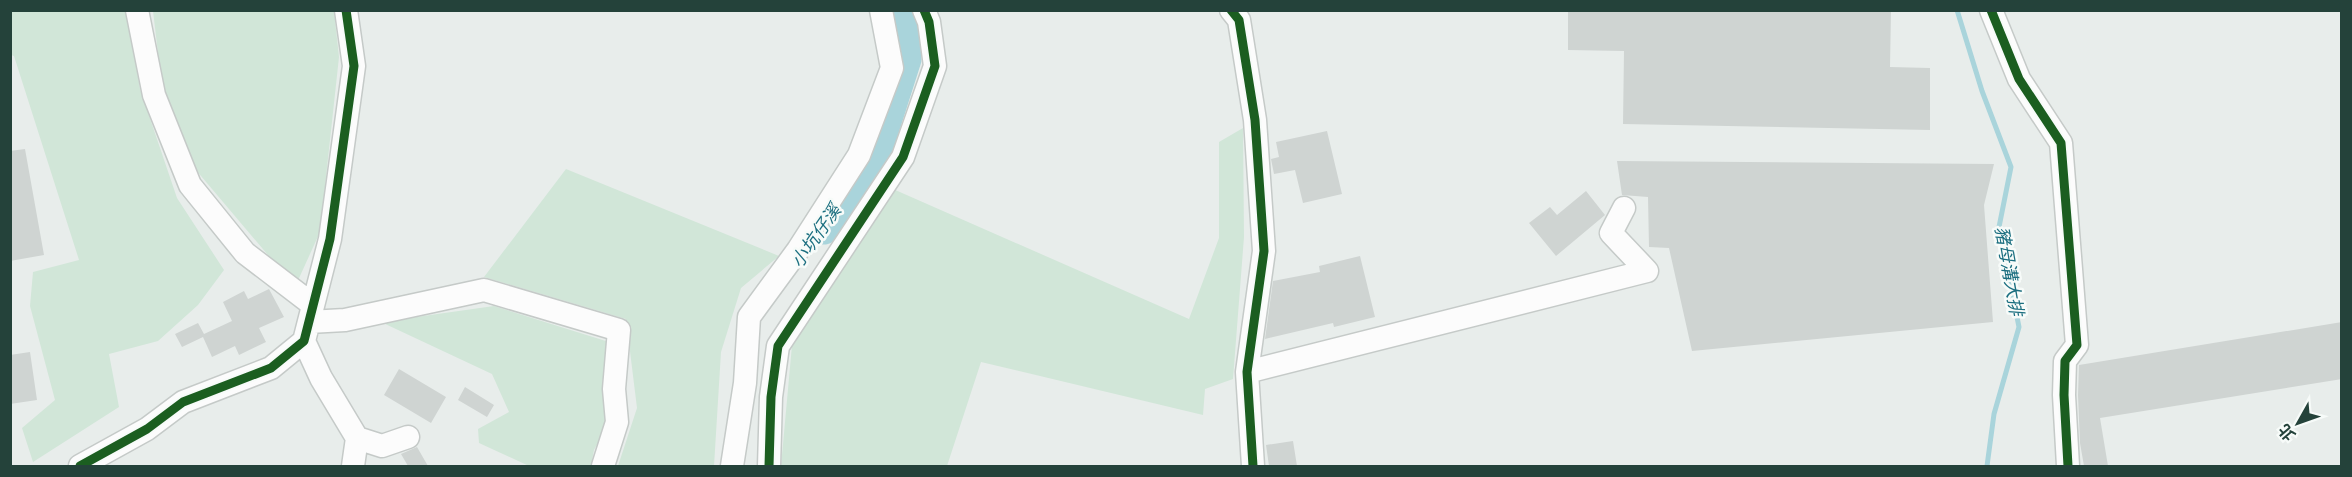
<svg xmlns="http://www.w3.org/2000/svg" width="2352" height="477" font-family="'DejaVu Sans','Noto Sans TC',sans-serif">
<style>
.green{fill:#d1e6d8}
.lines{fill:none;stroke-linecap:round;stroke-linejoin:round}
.stream{stroke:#a9d4db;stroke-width:5}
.river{stroke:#a9d4db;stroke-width:33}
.building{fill:#cfd4d2}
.minor-casing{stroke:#c5cac8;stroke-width:25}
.minor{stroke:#fcfcfc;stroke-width:22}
.cycleway-casing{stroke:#f7fbf9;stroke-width:13}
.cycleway{stroke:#1b5e20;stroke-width:9}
.labels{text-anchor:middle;stroke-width:5;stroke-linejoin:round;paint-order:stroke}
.water-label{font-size:18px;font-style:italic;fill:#1c6f80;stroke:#f7fbf9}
</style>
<rect width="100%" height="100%" fill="#e8edeb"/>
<path class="green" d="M11,11H127L140,89L177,198L224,270L198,305L158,341L109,354L119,407L33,462L22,428L55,400L30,306L33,272L79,260L14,56L11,55Z
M153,11H334L339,57L320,232L295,287L168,137Z
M1243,128L1244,237L1233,379L1205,389L1203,415L981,362L947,466H781L792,345L893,189L1189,319L1219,238V142Z
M566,169L779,256L741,288L721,352L714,466H618L637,408L626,319L484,277Z
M494,306L609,342L602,385L608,424L594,450L591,466H529L479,443L478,429L509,412L492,374L381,322Z"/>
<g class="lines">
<path class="stream" d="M1957,10L1982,91L2011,167L1999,227L2019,327L1994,414L1987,466"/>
<path class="river" d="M824,228L875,153L905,59L901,10"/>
</g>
<path class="building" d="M1568,10H1891L1890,67L1930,68V130L1623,124L1624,51L1568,50Z
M1327,131L1342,194L1303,203L1295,170L1274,174L1271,159L1279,157L1276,142Z
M25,149L44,255L10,261V151Z
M1617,161L1994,164L1984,205L1993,322L1692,351L1669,248L1649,247L1648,197L1622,195Z
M1586,191L1605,215L1556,256L1529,223L1550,207L1557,215Z
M1360,256L1375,317L1334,327L1333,323L1265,339L1273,281L1320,272L1319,266Z
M269,289L284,317L259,328L266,342L239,355L235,346L212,357L203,337L182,347L175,334L198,323L204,334L232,321L223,302L244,291L248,299Z
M2342,322V379L2100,418L2108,466H2084L2080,443L2078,395L2079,365Z
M30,352L37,400L10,404V355Z
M399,369L446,397L431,423L384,395Z
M465,387L494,405L487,417L458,400Z
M1293,441L1297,466H1269L1266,445Z
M417,447L428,466H408L401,454Z"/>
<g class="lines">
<g class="minor-casing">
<path id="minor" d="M137,10L154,95L190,185L245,253L313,305
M1231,10L1239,20L1255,120L1264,251L1247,372L1253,466
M1991,10L2019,79L2061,143L2077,345L2065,361L2064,395L2068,466
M309,322L345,320L484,290L619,330L614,389L617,422L603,466
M304,341L321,378L357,438L353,466
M1247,372L1647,271L1611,233L1624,208
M357,438L382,446L408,437
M80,466L147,429L183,402L271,368L304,341L330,239L354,66L346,10
M732,466L745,383L749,317L798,250L859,155L892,68L881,10
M769,466L771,397L778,346L903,157L935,66L929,22L924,10"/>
</g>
<use href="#minor" class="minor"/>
<g class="cycleway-casing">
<path id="cycleway" d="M1231,10L1239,20L1255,120L1264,251L1247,372L1253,466
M1991,10L2019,79L2061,143L2077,345L2065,361L2064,395L2068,466
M80,466L147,429L183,402L271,368L304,341L330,239L354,66L346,10
M769,466L771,397L778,346L903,157L935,66L929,22L924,10"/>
</g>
<use href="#cycleway" class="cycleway"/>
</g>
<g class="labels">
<g class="water-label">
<text transform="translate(816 236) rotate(-55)" y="6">小坑仔溪</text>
<text transform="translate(2009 271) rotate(80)" y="6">豬母溝大排</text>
</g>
</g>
<rect width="2352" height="477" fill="none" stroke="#24423a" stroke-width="24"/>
<g transform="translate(2298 423) rotate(230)" stroke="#f7fbf9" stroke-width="4.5" paint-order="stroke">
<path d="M0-4.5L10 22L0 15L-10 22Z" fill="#24423a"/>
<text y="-9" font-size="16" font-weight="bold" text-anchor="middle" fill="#24423a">北</text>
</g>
</svg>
